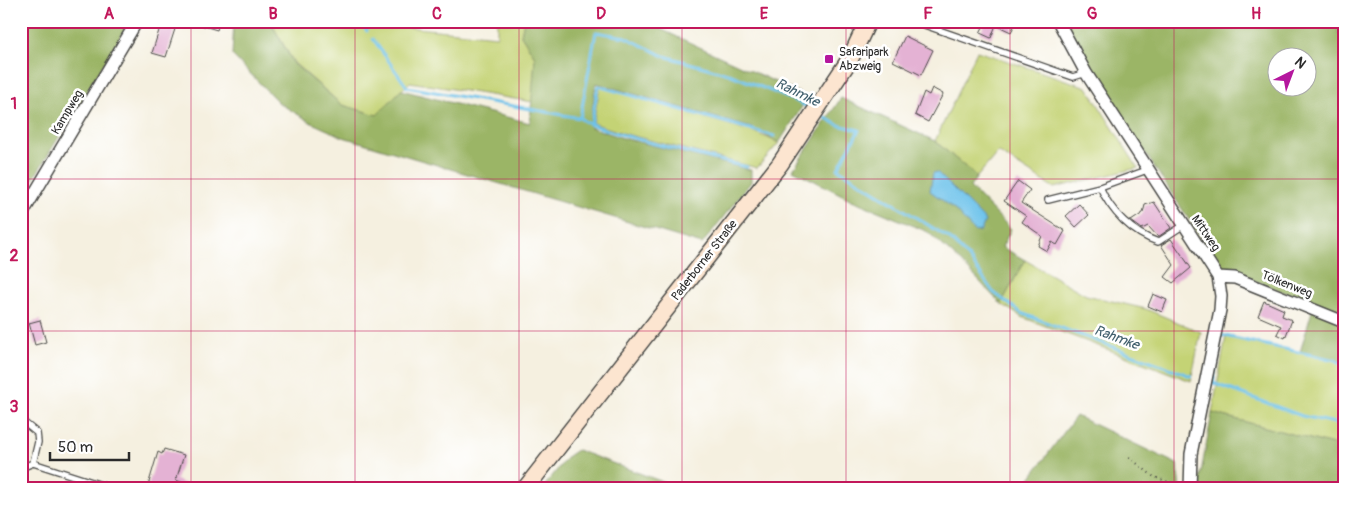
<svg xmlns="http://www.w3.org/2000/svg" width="1365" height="510" font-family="Pangolin,sans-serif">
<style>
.green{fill:#c4d375;stroke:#787f50}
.forest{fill:#9bb566;stroke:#637048;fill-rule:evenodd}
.water{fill:#6ec3eb;stroke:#4c778b}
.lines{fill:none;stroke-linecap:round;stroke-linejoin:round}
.stream{stroke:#6ec3eb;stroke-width:3}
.building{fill:#e4b2d4}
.service-casing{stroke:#494946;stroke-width:8}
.minor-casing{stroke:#494946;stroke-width:14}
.secondary-casing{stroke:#494946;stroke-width:19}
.path{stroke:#494946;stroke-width:2;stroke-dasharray:1 4;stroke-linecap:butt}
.service{stroke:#fff;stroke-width:5.5}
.minor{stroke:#fff;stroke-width:11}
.secondary{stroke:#fce5d0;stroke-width:16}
.grid{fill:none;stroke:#c2185b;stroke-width:1;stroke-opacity:0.55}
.poi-dot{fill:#b5179e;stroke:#fff;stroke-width:2}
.labels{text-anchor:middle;stroke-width:5;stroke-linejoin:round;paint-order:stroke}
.poi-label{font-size:12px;fill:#2b2b2b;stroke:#fff;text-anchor:start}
.street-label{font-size:12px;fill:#2b2b2b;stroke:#fff}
.water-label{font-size:14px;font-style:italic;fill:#42606e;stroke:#fff}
.neatline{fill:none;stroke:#c2185b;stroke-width:2}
.grid-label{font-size:16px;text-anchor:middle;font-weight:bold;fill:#c2185b}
</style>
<rect width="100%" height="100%" fill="#fff"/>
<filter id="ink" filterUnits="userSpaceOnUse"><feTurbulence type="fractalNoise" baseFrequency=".02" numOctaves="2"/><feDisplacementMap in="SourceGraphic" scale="10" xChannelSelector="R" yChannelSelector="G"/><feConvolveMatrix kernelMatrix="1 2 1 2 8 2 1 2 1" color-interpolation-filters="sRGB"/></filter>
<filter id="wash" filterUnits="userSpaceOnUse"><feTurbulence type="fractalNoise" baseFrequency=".0096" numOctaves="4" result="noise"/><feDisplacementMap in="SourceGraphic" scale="20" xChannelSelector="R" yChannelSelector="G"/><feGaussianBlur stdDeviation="1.12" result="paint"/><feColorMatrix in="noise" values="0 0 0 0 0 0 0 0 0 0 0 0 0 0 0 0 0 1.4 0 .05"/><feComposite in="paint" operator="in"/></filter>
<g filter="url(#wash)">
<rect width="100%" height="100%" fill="#f5f0e0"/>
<path class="green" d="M270,21H408L406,27L497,36V21H524L521,35L535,57L533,102L410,82L377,115L342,105L294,63Z
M977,51L1087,87L1138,168L1054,188L998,152L977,177L935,141Z
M600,87L754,132L779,143L757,168L626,134L593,123Z
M1025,260L1086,295L1146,309L1201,332L1191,381L1022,317L1001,304Z
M1226,336L1344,362V448L1212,413Z"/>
<path class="forest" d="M21,21H130L21,199Z
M234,21H270L294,64L342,105L377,115L401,90L530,123L535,57L521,35L524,21H643L808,97L779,143L752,128L596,83L590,127L623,138L751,170V182L702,244L343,137L312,123L279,103L232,55Z
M1065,21H1340L1338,33H1344V362L1300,352L1314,304L1221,268L1087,65ZM1278,58H1308V88H1278Z
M841,98L935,141L977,177L970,187L1011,229L1002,247L1025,260L1001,304L961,262L928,232L852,200L793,170Z
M1212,413L1344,448V489H1198Z
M1076,416L1177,464L1180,489H1022Z
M577,450L682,489H542L568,456Z"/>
<path class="water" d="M937,172L983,218L985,221L981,231L975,232L953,208L930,191L933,173Z"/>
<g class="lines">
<path class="stream" d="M359,21L367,31
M373,39L407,87L580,118L596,32L625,37L664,56L729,74L798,102L811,109
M819,114L838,125L859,130L838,169L949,238L969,258L993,292L1021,313L1191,376
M580,118C589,130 723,161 747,167
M591,125L598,86L774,136
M1344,365L1335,360L1220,335L1213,383L1302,416L1344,425"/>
</g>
<g id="blocks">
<path class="building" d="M194,21H220L217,30L194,23Z
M986,21H1017L1011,32L996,25L991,38L980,33Z
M161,24L175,29L166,57L152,53Z
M905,36L933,50L921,75L893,61Z
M932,88L943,94L928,122L915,115L924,92L929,95Z
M1018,181L1030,190L1021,203L1065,231L1057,245L1052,242L1047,251L1038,246L1042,236L1022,222L1026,216L1004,201Z
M1154,202L1171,228L1158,237L1148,226L1142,229L1131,221L1143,213L1145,205Z
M1079,204L1089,215L1076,227L1066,216Z
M1171,239L1191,268L1173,283L1165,277L1174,265L1161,245Z
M1153,294L1167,300L1162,312L1148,306Z
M1264,301L1284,310L1282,316L1292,320L1285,338L1277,334L1281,326L1258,316Z
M40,320L46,342L35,345L29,323Z
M164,449L184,455L176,480L198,489H147L158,452L162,454Z"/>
</g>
</g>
<g filter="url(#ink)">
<use href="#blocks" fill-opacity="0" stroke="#494946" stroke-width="1"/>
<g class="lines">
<g class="service-casing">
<path id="service" d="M913,21L1073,77L1086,73
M1100,187C1111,212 1132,233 1158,242L1184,225
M1048,200L1100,187L1147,170
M21,420L37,433L38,442L33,463
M21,468L33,463L114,489"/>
</g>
<g class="minor-casing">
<path id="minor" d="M1058,21L1086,73L1218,277L1221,296L1220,310L1191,454L1190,489
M21,216L137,21
M1218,277L1235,278L1344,322"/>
</g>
<g class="secondary-casing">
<path id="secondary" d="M525,489L780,164L850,59L868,21"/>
</g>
<path class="path" d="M1129,457L1154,477L1181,486"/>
<use href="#service" class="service"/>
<use href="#minor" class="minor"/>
<use href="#secondary" class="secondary"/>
</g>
</g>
<path class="grid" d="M191,21V489M355,21V489M519,21V489M682,21V489M846,21V489M1010,21V489M1174,21V489M21,179H1344M21,331H1344"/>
<rect class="poi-dot" x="824" y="54" width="10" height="10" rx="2.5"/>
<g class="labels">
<g class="poi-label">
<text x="839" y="56">Safaripark<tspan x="839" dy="14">Abzweig</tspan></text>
</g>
<g class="street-label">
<text transform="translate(67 112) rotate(-59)" y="4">Kampweg</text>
<text transform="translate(1206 233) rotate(56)" y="4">Mittweg</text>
<text transform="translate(704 260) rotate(-52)" y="4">Paderborner Straße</text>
<text transform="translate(1287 284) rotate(22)" y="4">Tölkenweg</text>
</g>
<g class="water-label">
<text transform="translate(798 92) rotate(26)" y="5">Rahmke</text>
<text transform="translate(1117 337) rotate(20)" y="5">Rahmke</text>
</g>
</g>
<rect width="1365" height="510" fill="none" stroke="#fff" stroke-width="55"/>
<g transform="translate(1292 72) rotate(42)"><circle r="24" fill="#ffffff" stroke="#aaaaaa"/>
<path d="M0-4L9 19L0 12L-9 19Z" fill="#b5179e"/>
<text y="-8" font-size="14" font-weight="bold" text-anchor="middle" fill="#2b2b2b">N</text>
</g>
<path d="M50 452v8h79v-8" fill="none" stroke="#2b2b2b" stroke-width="2.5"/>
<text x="58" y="452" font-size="15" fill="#2b2b2b" stroke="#ffffff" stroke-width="4" paint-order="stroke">50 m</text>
<rect x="28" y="28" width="1310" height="454" class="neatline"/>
<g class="grid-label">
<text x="109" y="19">A</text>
<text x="273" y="19">B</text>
<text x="437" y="19">C</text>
<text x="601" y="19">D</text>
<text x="764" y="19">E</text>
<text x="928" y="19">F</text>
<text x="1092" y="19">G</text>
<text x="1256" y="19">H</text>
<text x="14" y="109">1</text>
<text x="14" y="261">2</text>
<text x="14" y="412">3</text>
</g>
</svg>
